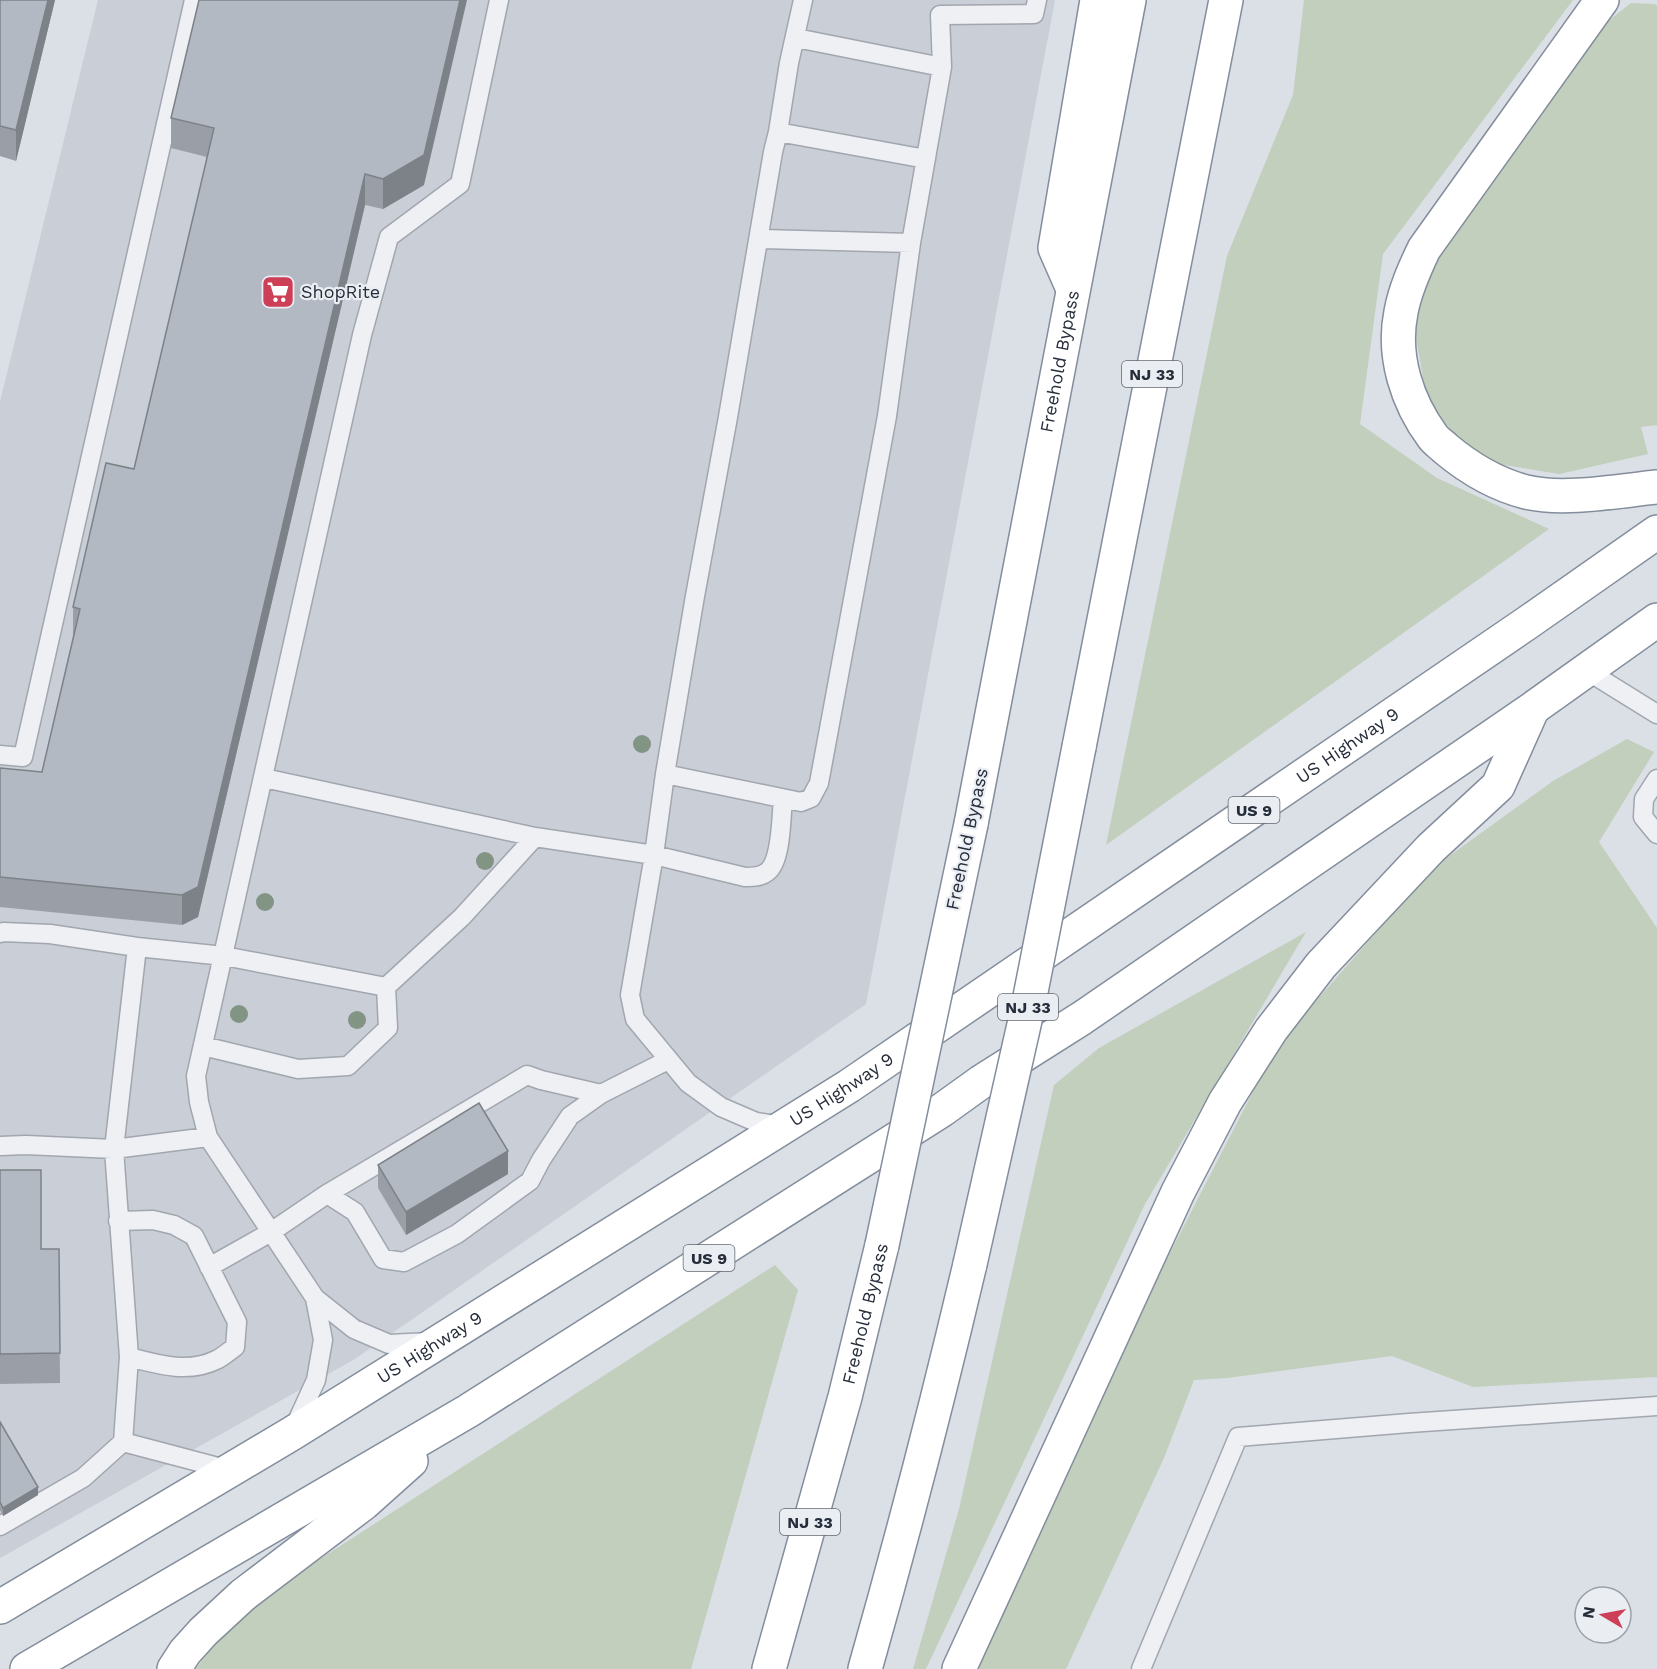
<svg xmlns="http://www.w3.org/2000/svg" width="1657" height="1669" font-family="'Work Sans',sans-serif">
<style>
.built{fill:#c9ced7}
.green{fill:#c1cfbc}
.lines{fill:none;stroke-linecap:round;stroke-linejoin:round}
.lane-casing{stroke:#a1a6af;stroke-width:21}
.highway-casing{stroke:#838d9c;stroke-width:36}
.lane{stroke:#eef0f4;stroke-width:18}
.highway{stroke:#fff;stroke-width:33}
.highway-bridge-casing{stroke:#838d9c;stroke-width:36;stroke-linecap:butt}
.highway-bridge{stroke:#fff;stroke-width:33}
.tree{fill:#829484}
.wall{fill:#9a9fa7}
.shaded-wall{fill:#7d8288}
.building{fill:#b3b9c2;stroke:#7d8288;stroke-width:1.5}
.labels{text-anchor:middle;stroke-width:4.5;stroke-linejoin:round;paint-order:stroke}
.shield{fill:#eaeef3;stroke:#616872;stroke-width:1.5}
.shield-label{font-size:16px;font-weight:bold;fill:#262e3b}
.poi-label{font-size:18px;fill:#262e3b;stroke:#eaeef3;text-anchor:start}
.street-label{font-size:18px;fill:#262e3b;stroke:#eaeef3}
</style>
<rect width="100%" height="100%" fill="#dbdfe6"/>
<path class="built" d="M98,0H1055L866,1004L355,1359L0,1558V402Z"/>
<path class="green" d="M1304,0H1573L1383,254L1360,424L1437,478L1549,529L1106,845L1227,256L1293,95Z
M1631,3L1655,4L1657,6V425L1641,427L1648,454L1559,474L1486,462L1428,407L1413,320L1428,273L1607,22Z
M1627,739L1654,752L1599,842L1657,928V1377L1473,1387L1392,1356L1227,1378L1194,1380L1164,1458L1066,1669H978L1153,1286L1277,1045L1434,867L1553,781Z
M1306,932L1145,1204L926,1669H913L959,1509L1054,1085L1099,1048Z
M775,1265L798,1290L691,1669H196L238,1612Z"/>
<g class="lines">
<g class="lane-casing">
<path id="lane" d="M796,38L942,67L940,15L1034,14L1037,0
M778,132L926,159
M758,239L911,243L942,67
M1586,670L1657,714
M0,755L23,757L194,0
M665,774L801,802L811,798L819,783L887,416L911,243
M264,778L535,837
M1657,779L1644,799L1643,817L1657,834
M0,933L3,932L50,934L137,947L224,956L386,987
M203,1046L298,1069L348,1066L388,1028L386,987L462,917L535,837L654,855L745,877C753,877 761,877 767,872C782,861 781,816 783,799
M782,1126L756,1122L721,1107L688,1083L635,1019L630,995L654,855L665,774L695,596L728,417L773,152L778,132L789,63L803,0
M0,1146L26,1145L114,1149L208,1137
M327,1194L527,1075L541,1080L601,1094
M118,1221L153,1220L174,1225L194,1236L237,1322L235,1347C229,1351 223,1357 216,1360C188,1374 156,1364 129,1357
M209,1267L271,1232L327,1194L355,1212L383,1259L404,1262L457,1234L530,1181L541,1160L570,1116L601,1094L668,1060
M429,1342L389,1344L354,1329L315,1298L208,1137L199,1102L196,1076L362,335L389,237L460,184L499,0
M294,1428L316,1380L323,1340L315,1298
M123,1442L229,1470
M0,1526L83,1478L123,1442L129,1357L114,1149L137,947
M1141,1669L1238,1437L1409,1423L1657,1406"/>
</g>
<g class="highway-casing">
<g id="highway">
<path d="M1602,0L1424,249C1414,270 1405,290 1401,312C1392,356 1407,402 1433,437C1436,441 1442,445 1446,449C1470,469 1495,484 1526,492C1563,501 1618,491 1657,487"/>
<path d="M1073,289L1055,248L1097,0"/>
<path d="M1079,747L1226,0"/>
<path id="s1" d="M971,824L1129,0"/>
<path id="s2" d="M0,1607L291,1434L849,1086L1527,623L1657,532"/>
<path d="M27,1669L468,1411L942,1110L981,1082L1082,1018L1532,709L1657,620"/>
<path d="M174,1669L185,1652L203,1632L243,1595L364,1503L411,1461"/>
<path id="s3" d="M769,1669L845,1397L882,1245"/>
<path d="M865,1669C903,1535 938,1400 970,1264"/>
<path d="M959,1669L1178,1192L1225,1102L1271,1030L1321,965L1431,848L1498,786L1532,710"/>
</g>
</g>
<use href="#lane" class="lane"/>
<use href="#highway" class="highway"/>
<g class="highway-bridge-casing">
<path id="highway-bridge" d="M882,1245L971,824
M970,1264L1028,1007L1079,747"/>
</g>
<use href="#highway-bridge" class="highway-bridge"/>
</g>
<g class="tree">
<circle cx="642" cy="744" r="9"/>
<circle cx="485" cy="861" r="9"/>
<circle cx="265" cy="902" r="9"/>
<circle cx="239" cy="1014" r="9"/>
<circle cx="357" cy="1020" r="9"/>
</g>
<path class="wall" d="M0,0H55L16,161L0,156Z
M199,0L424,185L383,209L365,205L198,917L182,925L0,907V768L42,772L73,637V607L134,469L207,157L171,148V118Z
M378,1165L508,1174L406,1235L378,1188Z
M0,1170L41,1249H59L60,1383L0,1384Z
M0,1422L38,1495L3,1516L0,1510Z"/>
<path class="shaded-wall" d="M48,0H55L16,161V130Z
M460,0H467L424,185L383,209V179Z
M365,174V205L198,917L182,925V895Z
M508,1151V1174L406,1235V1212Z
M38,1487V1495L3,1516V1508Z"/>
<path class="building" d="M0,0H48L16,130L0,126Z
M199,0H460L424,155L383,179L365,174L198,887L182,895L0,877V768L42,772L80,609L73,607L106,463L134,469L214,128L171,118Z
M479,1103L508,1151L406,1212L378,1165Z
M0,1170H41V1249H59L60,1353L0,1354Z
M0,1422L38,1487L3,1508L0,1502Z"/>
<defs>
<g id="supermarket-square" transform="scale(1.725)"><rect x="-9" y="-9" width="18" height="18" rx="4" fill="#cc3f56" stroke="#eaeef3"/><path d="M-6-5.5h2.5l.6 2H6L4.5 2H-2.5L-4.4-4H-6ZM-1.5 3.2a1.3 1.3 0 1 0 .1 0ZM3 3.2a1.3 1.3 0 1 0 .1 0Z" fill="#fff"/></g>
</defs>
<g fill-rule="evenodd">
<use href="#supermarket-square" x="278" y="292"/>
</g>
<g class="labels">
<g class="shield">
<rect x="1122" y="361" width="60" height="26" rx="4.5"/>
<rect x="1228.5" y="797" width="51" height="26" rx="4.5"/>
<rect x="998" y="994" width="60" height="26" rx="4.5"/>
<rect x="683.5" y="1245" width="51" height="26" rx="4.5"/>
<rect x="780" y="1509" width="60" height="26" rx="4.5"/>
</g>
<g class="shield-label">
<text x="1152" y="380">NJ 33</text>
<text x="1254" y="816">US 9</text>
<text x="1028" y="1013">NJ 33</text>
<text x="709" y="1264">US 9</text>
<text x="810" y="1528">NJ 33</text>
</g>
<g class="poi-label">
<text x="301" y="298">ShopRite</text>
</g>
<g class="street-label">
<text dy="6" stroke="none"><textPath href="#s1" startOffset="471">Freehold Bypass</textPath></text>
<text dy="6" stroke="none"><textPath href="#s2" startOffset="1600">US Highway 9</textPath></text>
<text transform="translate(967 839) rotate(-78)" y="6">Freehold Bypass</text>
<text dy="6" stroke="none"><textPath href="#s2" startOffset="988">US Highway 9</textPath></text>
<text dy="6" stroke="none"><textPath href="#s3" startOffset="368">Freehold Bypass</textPath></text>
<text dy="6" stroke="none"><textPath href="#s2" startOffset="502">US Highway 9</textPath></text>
</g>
</g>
<g transform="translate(1603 1615) rotate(280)"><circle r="28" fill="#eaeef3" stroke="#9ca1a9" stroke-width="1.5"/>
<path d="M0-4.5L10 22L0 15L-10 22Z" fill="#cc3f56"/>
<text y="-9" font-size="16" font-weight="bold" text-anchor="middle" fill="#262e3b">N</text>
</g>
</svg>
